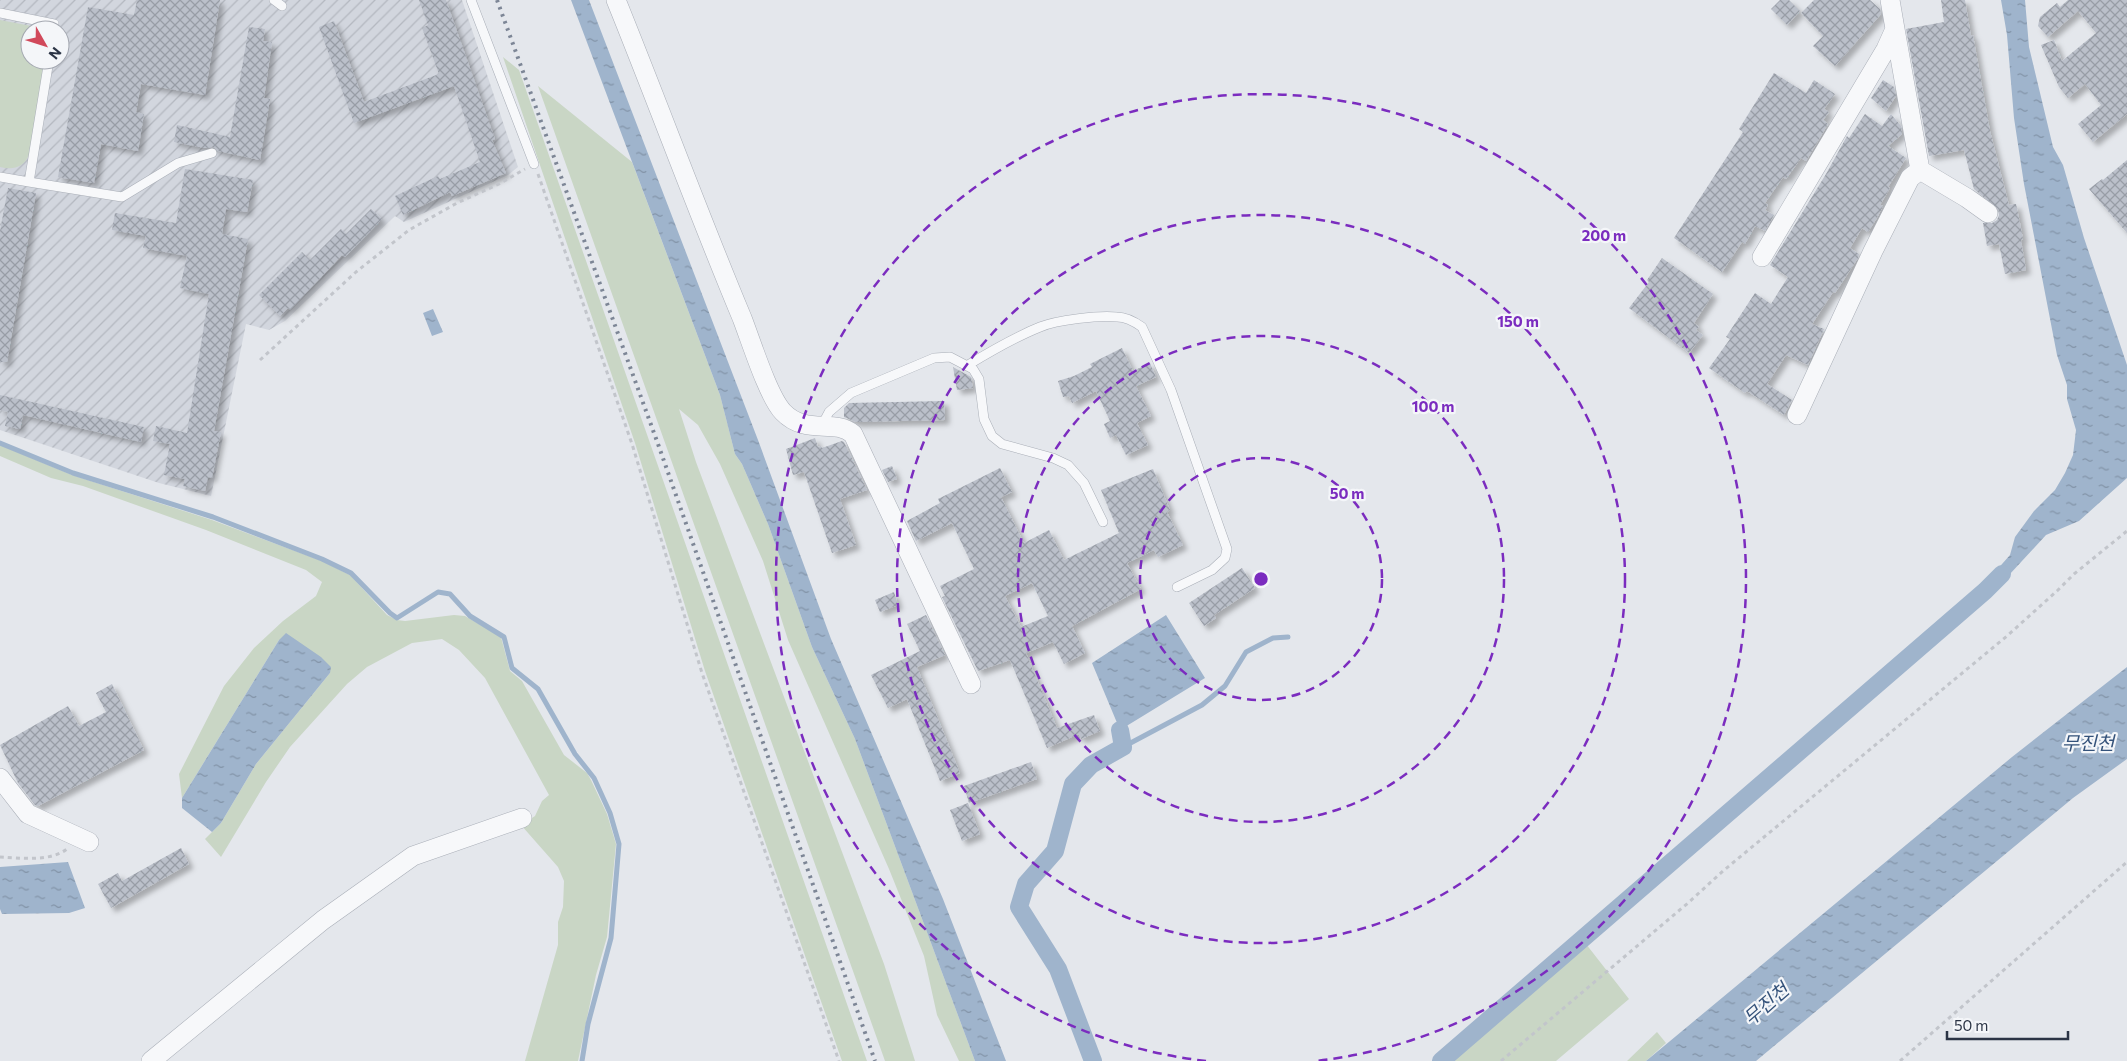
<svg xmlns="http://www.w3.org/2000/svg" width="2127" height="1061" font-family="Commissioner,'Noto Sans KR',sans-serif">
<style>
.industrial{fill:url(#industrial-furrows);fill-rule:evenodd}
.grass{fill:#c9d6c5}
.water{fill:url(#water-ripples)}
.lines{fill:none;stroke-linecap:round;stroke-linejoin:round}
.stream{stroke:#9fb4cc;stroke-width:5}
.canal{stroke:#9fb4cc;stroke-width:18}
.building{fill:url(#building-cross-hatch);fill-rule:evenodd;filter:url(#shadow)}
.lane-casing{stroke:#a9aeb7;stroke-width:10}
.street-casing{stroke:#a9aeb7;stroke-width:20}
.path{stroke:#c2c5cb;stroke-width:3;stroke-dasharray:4 4;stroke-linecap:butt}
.lane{stroke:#f7f8fa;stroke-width:9}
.street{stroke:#f7f8fa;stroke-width:19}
.rail{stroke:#7d8696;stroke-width:4;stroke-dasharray:2.5 5;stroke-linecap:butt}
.ring{fill:none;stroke:#7b2cbf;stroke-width:2.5;stroke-dasharray:9 6}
.labels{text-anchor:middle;stroke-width:4.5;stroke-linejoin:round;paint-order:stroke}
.water-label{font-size:19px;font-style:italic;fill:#34527a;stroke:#f4f6f9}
.centre{fill:#7b2cbf;stroke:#f4f6f9;stroke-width:2.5}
.ring-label{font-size:15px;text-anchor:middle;font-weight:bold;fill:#7b2cbf;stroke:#f4f6f9;stroke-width:4.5;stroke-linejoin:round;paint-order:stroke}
</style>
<defs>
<pattern id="industrial-furrows" width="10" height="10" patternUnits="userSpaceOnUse" patternTransform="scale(1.25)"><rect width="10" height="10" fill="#d2d6de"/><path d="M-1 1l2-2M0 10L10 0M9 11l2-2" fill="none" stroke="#b4b8c0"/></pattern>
<pattern id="water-ripples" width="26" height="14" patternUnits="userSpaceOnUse" patternTransform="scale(1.25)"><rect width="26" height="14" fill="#9fb4cc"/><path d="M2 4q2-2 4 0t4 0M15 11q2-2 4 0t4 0" fill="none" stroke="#8293a7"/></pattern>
<pattern id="building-cross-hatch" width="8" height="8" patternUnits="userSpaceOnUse" patternTransform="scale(1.25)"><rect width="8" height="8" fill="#bbc0ca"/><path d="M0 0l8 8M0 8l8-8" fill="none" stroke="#989da6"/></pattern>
<filter id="shadow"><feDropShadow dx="4.5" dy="4.5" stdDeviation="2.5" flood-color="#0004"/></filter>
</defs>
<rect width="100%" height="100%" fill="#e4e7ec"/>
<path class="industrial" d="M0,0H462L518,167L508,175L404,222L395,216L285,321L269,330L246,324L211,496L159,483L0,430ZM30,30H60V60H30Z"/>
<path class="grass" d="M0,20L31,26L39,30H30V60H45L29,155C23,168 13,170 0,167Z
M503,57L519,70L867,1061H842L705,671L635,443Z
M538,86L632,162L720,395L735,454L742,464L768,524L812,647L855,739L975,1061H959L937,1015L924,956L889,869L788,640L763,561L720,464L698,425L679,409L696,462L884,964L915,1061H885Z
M0,445L72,475L212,520L322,561L350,575L387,615L397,620L405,621L454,615L465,616L501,637L510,671L522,681L564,755L587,773L591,780L607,814L616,844L607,937L596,975L578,1061H525L558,945V922L563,907L564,881L558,867L521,825L535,816L542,801L549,795L485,678L459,650L442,639L412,643L367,667L347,684L290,747L266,782L221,857L205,839L221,823L256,764L330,673L279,640L182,798L179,774L224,686L254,648L283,621L316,596L322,582L306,570L206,530L83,486L51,478L0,456Z
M1586,944L1629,999L1556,1061H1449Z
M1657,1032L1666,1043L1646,1061H1627Z"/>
<path class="water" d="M571,0H589L758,440L831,639L943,899L1006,1061H975L855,739L812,647L768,524L742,464L735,454L720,395Z
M2001,0H2025L2029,47L2053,147L2063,165L2084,238L2127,365V478L2079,521L2046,535L1997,588L1985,591L1987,581L2010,555L2015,537L2034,511L2055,490L2065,473L2073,455L2076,430L2067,399V385L2057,355L2024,184L2014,118L2007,35Z
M433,309L443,332L432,336L423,313Z
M1166,615L1205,678L1120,730L1092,663Z
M286,633L321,657L331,667L330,673L256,764L221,823L212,832L182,808V798L279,640Z
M2127,667V759L2073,798L1756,1061H1646L2012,757Z
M68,862L85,908L69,913L2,914L0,909V867Z"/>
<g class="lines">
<path class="stream" d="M0,443L73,473L213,517L322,559L351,573L390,613L397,618L438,592L450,594L470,616L504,637L512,668L538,689L575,754L594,778L610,813L619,844L611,938L588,1024L582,1061
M1123,747L1202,705L1225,686L1246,652L1273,638L1288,637"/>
<path class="canal" d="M1093,1061L1058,969L1019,907L1026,884L1055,851L1073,784L1091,765L1123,747L1120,730
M1441,1061L1985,591L2002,574"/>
</g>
<path class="building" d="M137,0H220L205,95L141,84L136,112L144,114L138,151L101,144L94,183L58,177L88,7L134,15Z
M419,0H446L495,139L492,140L506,173L452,196L450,192L403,215L395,196L438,176L440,179L480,162L454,86L354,123L319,27L334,21L364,102L439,74L422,28L428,25Z
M1780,0H1789L1800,11L1787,25L1771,9Z
M1814,0H1870L1880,9L1881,14L1835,66L1813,46L1823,36L1801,13Z
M1941,0H1965L1971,36L1973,35L1990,131L2009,205L2016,204L2020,223L2023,239L2021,240L2026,270L2005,274L1999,244L1987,246L1983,223H1992L1997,220L1999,215L1998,209L1974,189L1964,150L1929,156L1906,29L1944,22Z
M2068,0H2127V114L2093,142L2078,124L2101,105L2085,84L2068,98L2059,87L2041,45L2054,40L2062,61L2096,33L2078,11L2048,37L2038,26L2040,17L2057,3L2060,7Z
M249,27L265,29L263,41L272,42L264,98L270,99L260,160L218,151L213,147L205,148L174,142L177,125L230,137Z
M1774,73L1806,93L1814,80L1835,94L1824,109L1829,112L1823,120L1828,124L1806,161L1801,158L1786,179L1783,177L1765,203L1768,205L1765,210L1774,215L1765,231L1755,226L1745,244L1742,242L1722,272L1674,238L1743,132L1739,129Z
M1883,80L1894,87L1896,96L1886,111L1871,98Z
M1865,114L1882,126L1891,114L1901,126L1902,134L1888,146L1906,158L1888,187L1890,188L1880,205L1883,206L1877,218L1868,232L1862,228L1850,248L1859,254L1858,258L1835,293L1833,292L1812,324L1824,329L1808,365L1786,355L1767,384L1792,400L1784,415L1747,391L1745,393L1709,368L1730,339L1726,337L1755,293L1771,304L1788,277L1770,265L1826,174L1847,136L1849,138Z
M2127,160V233L2089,189L2102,179L2103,180Z
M185,169L253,180L247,212L226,209L222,234L248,239L214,431L221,432L212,478L208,477L205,491L183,486L185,479L164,475L170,444L153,441L156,426L187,433L209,294L180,288L187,256L143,248L146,236L112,230L115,213L176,223Z
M8,188L36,193L7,362H0V231Z
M371,209L382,219L345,257L342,255L290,310L288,308L280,316L259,295L302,252L310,260L341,229L346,234Z
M1662,258L1713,294L1694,323L1699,327L1696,330L1703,335L1689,353L1629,308L1649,282L1647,280Z
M1122,348L1133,371L1150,363L1156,377L1136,386L1151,416L1137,423L1148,445L1126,455L1116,435L1110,438L1104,424L1110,421L1096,391L1072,403L1069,396L1063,397L1058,381L1074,376L1092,367L1090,364Z
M953,367L971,377L973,388L957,390Z
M0,395L144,427L141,442L23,415L20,429L5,426L8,412L0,410Z
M944,401L945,420L856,422L844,417V408L849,403Z
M815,438L818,447L821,446L822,448L842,441L844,442L867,490L840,499L856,545L832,553L804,472L793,475L786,449Z
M892,466L897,479L888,482L882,470Z
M1000,468L1012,492L1001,497L1024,543L1049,530L1064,560L1119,533L1101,490L1153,469L1170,510L1167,512L1183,545L1158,557L1154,550L1127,563L1141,589L1072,626L1085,653L1064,664L1053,642L1026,653L1057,728L1094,715L1100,731L1081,739L1079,734L1047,748L1010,660L978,671L942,597L945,596L940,586L974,569L952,523L916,541L907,521L940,503L938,499ZM1032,583L1048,616L1021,627L1005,596Z
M1242,568L1255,588L1214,615L1216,618L1204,626L1189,603Z
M894,592L898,605L880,612L875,600Z
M926,615L945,655L917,667L960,773L940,781L907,699L888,708L871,675L920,651L907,624Z
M112,684L144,750L38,806L35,805L18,783L0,745L68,706L79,726L106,712L96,693Z
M1031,762L1037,779L969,803L964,786Z
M968,803L980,834L962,841L950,810Z
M181,848L189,864L111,908L98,884L118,873L122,881Z"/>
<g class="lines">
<g class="lane-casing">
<path id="lane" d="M274,0L282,6
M471,0L534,164
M0,13L54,24L53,30
M0,177L29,182L49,60
M29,182L122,197L178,163L212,153
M968,365C991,351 1015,337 1040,327C1057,320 1099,315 1117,317C1127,317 1135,322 1142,327L1171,390L1227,549L1225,558L1212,570L1177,587
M821,427L829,412L851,393L934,358L950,357L973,369L979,379L984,419L992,436L1002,444L1053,458L1068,465L1084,483L1103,522"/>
</g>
<g class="street-casing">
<path id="street" d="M616,0C659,106 698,213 742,318C751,341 768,396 783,412C806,436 834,418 853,434L971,684
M1895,29L1920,170
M1762,257L1886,49L1895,29L1890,0
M1797,415L1873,251L1910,178L1920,170L1967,198L1988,213
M0,778L28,814L89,842
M151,1061L323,920L413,856L522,818"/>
</g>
<path class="path" d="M538,174L632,444L702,673L839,1061
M260,360L356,272L409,230L457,203L499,184L525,169
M0,857C21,858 50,862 67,849
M1501,1061L1688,903L1723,871L2007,636L2058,590L2074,574L2127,531
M1900,1061L2127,862"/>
<use href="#lane" class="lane"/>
<use href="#street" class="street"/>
<path class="rail" d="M497,0L658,444L875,1061"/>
</g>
<g class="ring">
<circle cx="1261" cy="579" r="121"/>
<circle cx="1261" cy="579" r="243"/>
<circle cx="1261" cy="579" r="364"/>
<path d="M1206 1061A485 485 0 1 1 1316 1061"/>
</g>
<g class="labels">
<g class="water-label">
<text x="2088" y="750">무진천</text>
<text transform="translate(1766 1004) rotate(-41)" y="7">무진천</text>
</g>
</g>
<circle cx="1261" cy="579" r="8" class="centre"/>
<g class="ring-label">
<text x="1604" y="241">200 m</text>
<text x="1518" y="327">150 m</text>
<text x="1433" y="412">100 m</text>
<text x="1347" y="499">50 m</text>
</g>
<g transform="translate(45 45) rotate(129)"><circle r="24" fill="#f4f6f9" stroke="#a4a8b1"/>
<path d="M0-4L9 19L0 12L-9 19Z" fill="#d1495b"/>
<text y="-8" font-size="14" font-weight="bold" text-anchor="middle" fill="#2b3445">N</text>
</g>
<path d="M1947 1031v8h121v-8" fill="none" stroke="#2b3445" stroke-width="2.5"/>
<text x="1954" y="1031" font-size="15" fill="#2b3445" stroke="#f4f6f9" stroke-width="4" paint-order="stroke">50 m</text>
</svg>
